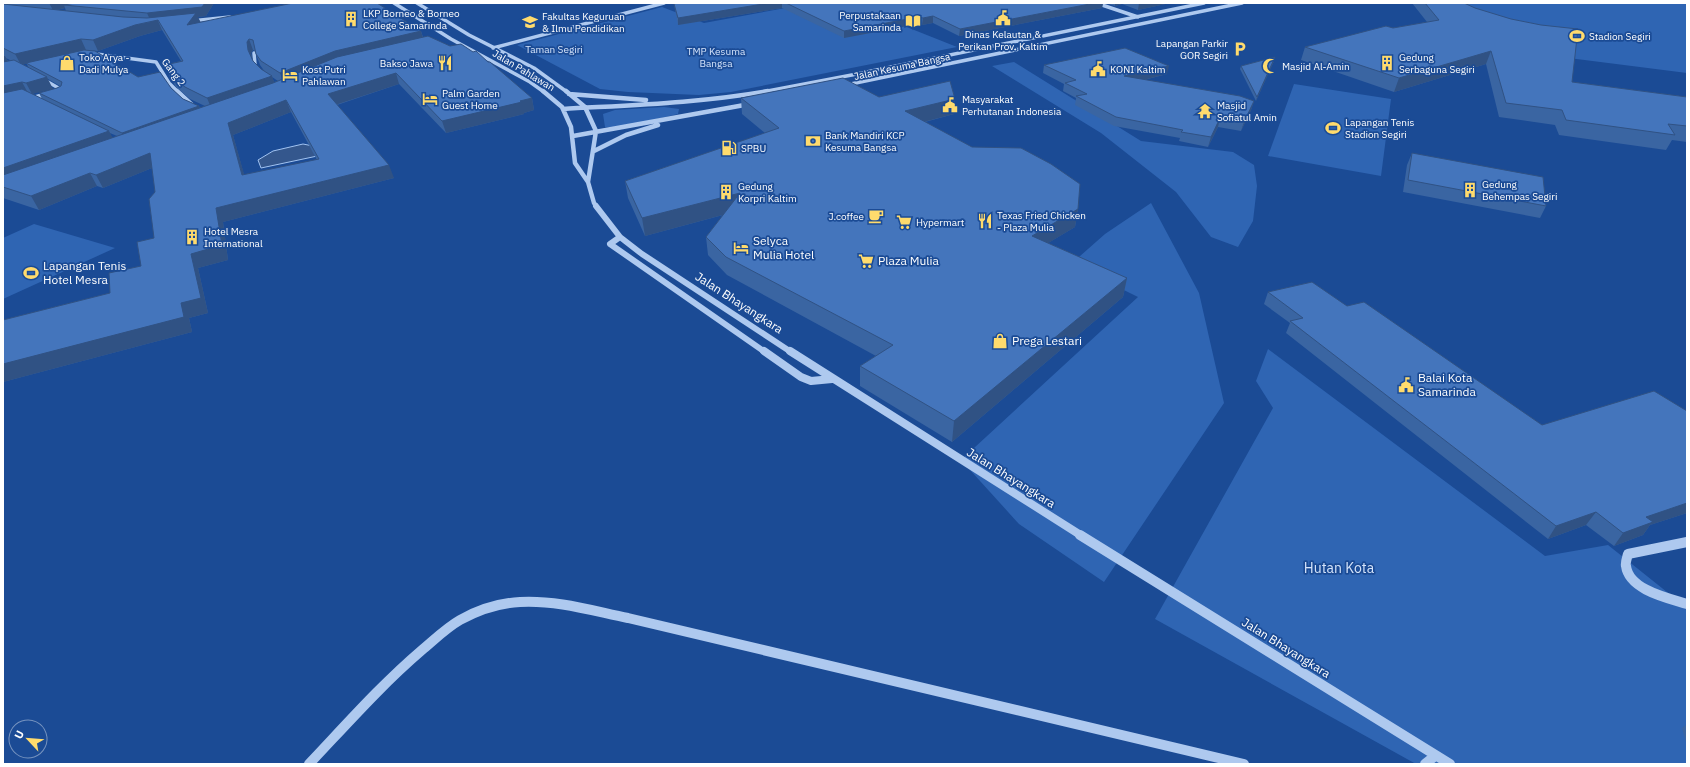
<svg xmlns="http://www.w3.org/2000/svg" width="1690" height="767" font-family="'IBM Plex Sans',sans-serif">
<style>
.green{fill:#2f65b3}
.water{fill:#34578d;stroke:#a1c3f1}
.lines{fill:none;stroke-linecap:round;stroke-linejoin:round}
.minor-far4{stroke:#aec9ef;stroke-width:3.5}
.minor-far3{stroke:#aec9ef;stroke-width:4.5}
.minor-far2{stroke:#aec9ef;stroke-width:6}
.minor-far1{stroke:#aec9ef;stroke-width:8}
.minor{stroke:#aec9ef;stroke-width:10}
.wall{fill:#3a65a2;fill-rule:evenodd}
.shaded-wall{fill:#305284}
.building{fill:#4475bc;stroke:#305284;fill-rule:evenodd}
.labels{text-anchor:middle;stroke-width:3.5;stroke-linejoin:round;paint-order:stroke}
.far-poi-label{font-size:10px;fill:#fff;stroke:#1b4b95;text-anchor:start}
.far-park-label{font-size:10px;fill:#d5e4fb;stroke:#1b4b95}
.far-street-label{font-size:10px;fill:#fff;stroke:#1b4b95}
.poi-label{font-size:12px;fill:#fff;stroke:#1b4b95;text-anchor:start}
.street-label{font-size:12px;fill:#fff;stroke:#1b4b95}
.near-park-label{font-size:14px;fill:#d5e4fb;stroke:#1b4b95}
</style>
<rect width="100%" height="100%" fill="#1b4b95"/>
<path class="green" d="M813,3H905L884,18L957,47L731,92L699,95L628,92L600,89L517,45L662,7L704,23Z
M1412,3H1687V73L1553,56Z
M1014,62L1141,141L1233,152L1254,165L1257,186L1253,221L1238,247L1211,237L1176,192L1101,133L992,66Z
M1294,84L1391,99L1381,176L1268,156Z
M664,107L679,109L678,114L618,128L605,127L603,114L615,110Z
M1151,203L1199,293L1224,403L1104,582L1019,524L961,460L1138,297L1071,264L1105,234Z
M34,224L115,248L3,299V238Z
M1268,349L1545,556L1608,545L1687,608V764H1416L1155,619L1273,408L1256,381Z"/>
<path class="water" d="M303,144L318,147L322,155L261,168L258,160L273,151Z"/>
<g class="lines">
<path class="minor-far4" d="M394,3L451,39L530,82L544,92
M417,3L469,35L534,68L567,92
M1096,3L1138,17
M191,21L230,17
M493,48L664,3
M89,53L156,62L169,83L178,92
M254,53L255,65L259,72
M41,78L62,90L56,92
M846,85L1242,3
M762,92L857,74L1204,3"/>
<path class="minor-far3" d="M177,91L192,105
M543,91L562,107L571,127L575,163L588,182L594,203L597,207
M566,91L585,107L596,131L588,182
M569,94L646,100
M33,98L59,91
M563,109C631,105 700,103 768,91
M573,136L750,104
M594,151L626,135L658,125"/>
<path class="minor-far2" d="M596,206L620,237L642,254L791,352
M620,237L610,244L765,352"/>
<path class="minor-far1" d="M764,351L801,377L811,381L832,379
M790,351L1082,536"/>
<path class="minor" d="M1080,535L1450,764
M1687,542L1628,554C1627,558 1625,563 1626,566C1629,590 1668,598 1687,604
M309,764C346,725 381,685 422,650C434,640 446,628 460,620C478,610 500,603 520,602C557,600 593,611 628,618L1244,764
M1425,764L1435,756"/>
</g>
<path class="wall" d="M3,3H214L206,16L198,17L200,22L421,31L423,37L532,98L534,110L524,113V114L446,133L399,84L337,105L394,178L223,222L228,260L198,268L208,313L189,318L192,332L3,382V320L110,293L141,266L154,238L155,192L152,168L103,188L97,186L39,210L3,198ZM65,8L66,11L57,10ZM162,30L181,61L165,65L170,77L176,87L190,99L205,106L200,108L199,106L183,99L171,88L138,77L85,50L98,51L140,36ZM253,50L255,51L260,65L265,72L261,69L253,61L251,53ZM6,58L12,61H8ZM26,63L29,68L22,64ZM272,77L278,81L274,82ZM48,79L60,86L57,88L39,93L42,99L33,94ZM291,112L317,160L244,175L233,135ZM110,133L117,136L112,138Z
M678,3H1103L1102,8L959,36L933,23L922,25L918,24L844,38L782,8L678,25L674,4Z
M1106,3H1170L1138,10L1122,4L1115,6Z
M1412,3H1464L1572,82L1687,97V142L1672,140L1666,150L1559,135L1555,125L1499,117L1486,64L1394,92L1301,60L1305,47L1393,28L1427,22Z
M1275,57L1274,61L1256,101L1240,69L1241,66Z
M1044,65L1167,74L1144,80L1254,101L1251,110L1241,131L1218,127L1208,147L1179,141L1180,138L1114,126L1075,105L1076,98L1063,91L1064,84L1043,73Z
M879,97L955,99L954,114L925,122L1078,209L1075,227L1048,243L1127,278L1123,297L952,442L860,386V366L876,356L727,275L708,255L706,237L723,215L645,236L628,198L625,181L765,133L742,114L741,98Z
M1412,153L1546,206L1540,218L1403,192L1407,165Z
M1268,292L1347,306L1542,425L1687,411V513L1650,525L1643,535L1614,546L1586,525L1548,539L1286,333L1290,323L1264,304Z
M1687,724V746L1682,728Z"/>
<path class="shaded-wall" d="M49,3H88L64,5L65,8L56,10L54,12Z
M205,3H214L206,16L198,17L201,23L192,36L158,21L162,30L140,36L98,51L93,40L135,25L151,22L147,13Z
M769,3H782V8L678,25V18Z
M1095,3H1103L1102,8L959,36L960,29Z
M1115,3H1122V4L1115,6Z
M1139,3H1170L1138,10Z
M933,16V23L922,25L923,18Z
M918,17V24L844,38V31Z
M421,31L424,42L284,84L280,73L335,51Z
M81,39L86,50L21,65L15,54Z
M249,39L253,50L251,53L252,61L248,50L247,42Z
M1491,51L1486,64L1394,92L1399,78Z
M3,56H5L11,67L3,69Z
M1275,57L1274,61L1256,101L1257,97Z
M1169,66L1167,74L1123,85L1124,76Z
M396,73L399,84L332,106L328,94Z
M272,76L276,87L212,110L207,98Z
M47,77L53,89L32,94L26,83Z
M22,82L28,93L3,99V86Z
M532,98L534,110L524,113V114L446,133L442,121Z
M955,99L954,114L904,127L905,111Z
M286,100L291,112L233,135L248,188L242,175L228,123Z
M1254,101L1251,110L1241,131L1244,122Z
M199,106L202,113L125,141L122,133Z
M1220,118L1218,127L1208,147L1211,137Z
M109,131L116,144L3,184V168Z
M150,153L157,166L103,188L96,175Z
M389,165L394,178L223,222L228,260L198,268L208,313L189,318L192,332L3,382V364L181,303L191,254L216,208Z
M90,173L97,186L39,210L31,196Z
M740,193L741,210L645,236L642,218Z
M1078,209L1075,227L1030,254L1032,236Z
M1127,278L1123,297L952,442L954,421Z
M1687,503V513L1650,525L1643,535L1614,546L1623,533L1646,517Z
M1596,512L1586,525L1548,539L1556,526Z"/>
<path class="building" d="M75,3H205L202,7L147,13L64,5Z
M293,3H377L421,31L335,51L280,73L261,61L256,54L253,40L249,39L247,42L248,50L253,61L261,69L272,76L207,98L185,87L171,76L168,71L165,65L183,61L158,20L135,25L93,40L81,39L15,54L3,48V4L123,17L147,18L196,13L187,25Z
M678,3H769L678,18L674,4Z
M786,3H1095L960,29L933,16L923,18L918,17L844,31Z
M1425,3H1464L1475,8L1511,19L1541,25L1578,29L1572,82L1687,97V126L1668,124L1675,135L1566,120L1562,110L1506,103L1491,51L1399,78L1305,47L1386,26L1393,28L1439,20Z
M428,36L450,46L461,44L473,52L476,51L488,62H490L532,98L520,101L522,102L442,121L396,73L328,94L389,165L216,208L222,245L191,254L201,298L181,303L184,317L3,364V320L110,293L109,273L141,266L137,242L154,238L149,199L155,192L150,153L96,175L90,173L31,196L3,187V175L273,83L337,57ZM286,100L319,159L242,175L228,123Z
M1125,48L1169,66L1124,76L1240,96L1254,101L1244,122L1220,118L1211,137L1181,132L1183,130L1116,117L1076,96L1087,94L1065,83L1076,80L1044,65Z
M84,50L95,51L138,77L160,72L171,88L183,99L199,106L122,133L39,93L57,88L61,86L62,82L26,63Z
M1275,57L1257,97L1241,66Z
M14,60L47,77L26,83L22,82L3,86V62Z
M843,78L879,97L950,81L955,99L905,111L972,147L1021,148L1051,164L1080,184L1078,209L1032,236L1127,278L954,421L860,366L893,345L726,257L706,237L740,193L642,218L625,181L779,128L741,98Z
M22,89L109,131L3,168V93Z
M1412,153L1543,177L1546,206L1408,180Z
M1312,282L1347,306L1364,302L1542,425L1654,391L1687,411V503L1646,517L1653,522L1623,533L1596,512L1556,526L1290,321L1303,318L1268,292Z"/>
<defs>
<g id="civic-bare" transform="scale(1.2)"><path d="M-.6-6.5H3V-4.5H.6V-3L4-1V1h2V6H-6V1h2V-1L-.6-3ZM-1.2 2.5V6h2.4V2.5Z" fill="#ffdb6d" stroke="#1b4b95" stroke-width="2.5" paint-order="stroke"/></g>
<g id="building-bare" transform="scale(1.2)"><path d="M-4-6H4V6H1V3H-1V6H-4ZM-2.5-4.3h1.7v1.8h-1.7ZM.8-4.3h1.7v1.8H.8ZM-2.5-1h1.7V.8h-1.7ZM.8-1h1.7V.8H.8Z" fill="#ffdb6d" stroke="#1b4b95" stroke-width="2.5" paint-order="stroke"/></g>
<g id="library-bare" transform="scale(1.2)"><path d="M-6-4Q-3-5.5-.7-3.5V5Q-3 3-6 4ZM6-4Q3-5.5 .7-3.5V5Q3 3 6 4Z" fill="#ffdb6d" stroke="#1b4b95" stroke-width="2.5" paint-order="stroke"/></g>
<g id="university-bare" transform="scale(1.2)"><path d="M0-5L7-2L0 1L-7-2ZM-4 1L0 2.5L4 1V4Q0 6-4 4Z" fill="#ffdb6d" stroke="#1b4b95" stroke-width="2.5" paint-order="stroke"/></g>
<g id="stadium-bare" transform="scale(1.2)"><path d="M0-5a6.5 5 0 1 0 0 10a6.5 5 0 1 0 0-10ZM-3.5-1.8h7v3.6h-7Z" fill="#ffdb6d" stroke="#1b4b95" stroke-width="2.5" paint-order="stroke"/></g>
<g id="parking-bare" transform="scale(1.2)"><path d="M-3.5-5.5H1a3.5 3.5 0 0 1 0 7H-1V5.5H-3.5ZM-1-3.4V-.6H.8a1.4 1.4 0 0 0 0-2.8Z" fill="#ffdb6d" stroke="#1b4b95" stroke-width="2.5" paint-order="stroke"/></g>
<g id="shop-bare" transform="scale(1.2)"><path d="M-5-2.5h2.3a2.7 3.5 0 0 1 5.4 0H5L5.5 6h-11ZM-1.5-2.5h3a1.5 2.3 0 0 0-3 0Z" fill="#ffdb6d" stroke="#1b4b95" stroke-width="2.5" paint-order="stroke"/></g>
<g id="restaurant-bare" transform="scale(1.2)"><path d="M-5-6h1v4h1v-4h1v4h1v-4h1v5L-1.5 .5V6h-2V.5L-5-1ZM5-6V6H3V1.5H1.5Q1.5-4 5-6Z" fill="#ffdb6d" stroke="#1b4b95" stroke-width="2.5" paint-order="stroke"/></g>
<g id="mosque-bare" transform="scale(1.2)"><path d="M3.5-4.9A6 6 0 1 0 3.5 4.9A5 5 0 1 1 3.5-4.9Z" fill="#ffdb6d" stroke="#1b4b95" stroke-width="2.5" paint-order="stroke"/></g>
<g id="hotel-bare" transform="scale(1.2)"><path d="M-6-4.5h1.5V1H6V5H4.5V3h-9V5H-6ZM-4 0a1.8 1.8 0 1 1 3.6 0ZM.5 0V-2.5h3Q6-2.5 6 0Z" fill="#ffdb6d" stroke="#1b4b95" stroke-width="2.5" paint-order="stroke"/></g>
<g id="temple-bare" transform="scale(1.2)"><path d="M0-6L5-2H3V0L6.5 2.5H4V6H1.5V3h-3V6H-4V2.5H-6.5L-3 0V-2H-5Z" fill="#ffdb6d" stroke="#1b4b95" stroke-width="2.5" paint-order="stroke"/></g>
<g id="bank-bare" transform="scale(1.2)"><path d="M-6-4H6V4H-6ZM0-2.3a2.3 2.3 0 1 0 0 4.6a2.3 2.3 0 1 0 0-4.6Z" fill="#ffdb6d" stroke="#1b4b95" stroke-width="2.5" paint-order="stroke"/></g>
<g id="fuel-bare" transform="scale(1.2)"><path d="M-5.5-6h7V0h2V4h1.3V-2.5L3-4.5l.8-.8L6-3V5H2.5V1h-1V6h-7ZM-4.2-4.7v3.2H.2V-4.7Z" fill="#ffdb6d" stroke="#1b4b95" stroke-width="2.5" paint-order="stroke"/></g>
<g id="cafe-bare" transform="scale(1.2)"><path d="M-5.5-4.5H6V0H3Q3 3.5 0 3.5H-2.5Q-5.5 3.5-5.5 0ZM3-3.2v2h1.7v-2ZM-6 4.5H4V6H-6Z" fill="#ffdb6d" stroke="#1b4b95" stroke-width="2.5" paint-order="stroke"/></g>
<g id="supermarket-bare" transform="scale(1.2)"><path d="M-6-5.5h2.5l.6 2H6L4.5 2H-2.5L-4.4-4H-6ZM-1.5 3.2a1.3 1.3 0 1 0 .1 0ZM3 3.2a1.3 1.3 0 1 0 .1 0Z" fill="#ffdb6d" stroke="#1b4b95" stroke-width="2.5" paint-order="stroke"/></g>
</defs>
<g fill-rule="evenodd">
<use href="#civic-bare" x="1003" y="18"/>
<use href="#building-bare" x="351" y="19"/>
<use href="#library-bare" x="913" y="21"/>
<use href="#university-bare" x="530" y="22"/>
<use href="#stadium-bare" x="1577" y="36"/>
<use href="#parking-bare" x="1240" y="49"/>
<use href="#shop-bare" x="67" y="63"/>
<use href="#restaurant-bare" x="445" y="63"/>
<use href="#building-bare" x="1387" y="63"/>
<use href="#mosque-bare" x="1270" y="66"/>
<use href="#civic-bare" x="1098" y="69"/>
<use href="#hotel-bare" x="290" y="75"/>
<use href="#hotel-bare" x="430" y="99"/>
<use href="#civic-bare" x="950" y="105"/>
<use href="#temple-bare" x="1205" y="111"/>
<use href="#stadium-bare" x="1333" y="128"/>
<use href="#bank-bare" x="813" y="141"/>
<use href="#fuel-bare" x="729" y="148"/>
<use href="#building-bare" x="1470" y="190"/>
<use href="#building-bare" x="726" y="192"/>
<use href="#cafe-bare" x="876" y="216"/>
<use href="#restaurant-bare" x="985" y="221"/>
<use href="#supermarket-bare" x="904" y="222"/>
<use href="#building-bare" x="192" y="237"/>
<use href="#hotel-bare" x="741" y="248"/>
<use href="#supermarket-bare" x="866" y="261"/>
<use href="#stadium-bare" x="31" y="273"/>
<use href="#shop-bare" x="1000" y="341"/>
<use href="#civic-bare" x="1406" y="385"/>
</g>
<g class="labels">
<g class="far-poi-label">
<text x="363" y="17">LKP Borneo &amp; Borneo<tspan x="363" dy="12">College Samarinda</tspan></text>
<text x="901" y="19" text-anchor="end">Perpustakaan<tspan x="901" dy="12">Samarinda</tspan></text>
<text x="542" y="20">Fakultas Keguruan<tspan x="542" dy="12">&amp; Ilmu Pendidikan</tspan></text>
<text x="1003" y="38" text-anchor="middle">Dinas Kelautan &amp;<tspan x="1003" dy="12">Perikan Prov. Kaltim</tspan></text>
<text x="1589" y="40">Stadion Segiri</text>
<text x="1228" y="47" text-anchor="end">Lapangan Parkir<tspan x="1228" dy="12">GOR Segiri</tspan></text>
<text x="79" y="61">Toko Arya -<tspan x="79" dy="12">Dadi Mulya</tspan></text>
<text x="1399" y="61">Gedung<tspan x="1399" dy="12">Serbaguna Segiri</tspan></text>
<text x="433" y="67" text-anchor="end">Bakso Jawa</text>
<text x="1282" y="70">Masjid Al-Amin</text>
<text x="302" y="73">Kost Putri<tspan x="302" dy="12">Pahlawan</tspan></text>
<text x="1110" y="73">KONI Kaltim</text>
<text x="442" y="97">Palm Garden<tspan x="442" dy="12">Guest Home</tspan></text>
<text x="962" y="103">Masyarakat<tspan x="962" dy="12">Perhutanan Indonesia</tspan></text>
<text x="1217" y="109">Masjid<tspan x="1217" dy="12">Sofiatul Amin</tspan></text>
<text x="1345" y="126">Lapangan Tenis<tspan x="1345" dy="12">Stadion Segiri</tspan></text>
<text x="825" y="139">Bank Mandiri KCP<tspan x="825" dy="12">Kesuma Bangsa</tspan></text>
<text x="741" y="152">SPBU</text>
<text x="1482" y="188">Gedung<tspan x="1482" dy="12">Behempas Segiri</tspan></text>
<text x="738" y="190">Gedung<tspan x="738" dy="12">Korpri Kaltim</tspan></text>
<text x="997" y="219">Texas Fried Chicken<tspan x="997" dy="12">- Plaza Mulia</tspan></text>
<text x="864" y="220" text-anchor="end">J.coffee</text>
<text x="916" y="226">Hypermart</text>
<text x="204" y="235">Hotel Mesra<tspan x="204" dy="12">International</tspan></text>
</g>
<g class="far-park-label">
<text x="554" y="53">Taman Segiri</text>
<text x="716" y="55">TMP Kesuma<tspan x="716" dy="12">Bangsa</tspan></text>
</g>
<g class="far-street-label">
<text transform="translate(902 66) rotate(-12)" y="4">Jalan Kesuma Bangsa</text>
<text transform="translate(524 70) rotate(31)" y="4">Jalan Pahlawan</text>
<text transform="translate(174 72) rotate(53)" y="4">Gang 2</text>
</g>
<g class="poi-label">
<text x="753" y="245">Selyca<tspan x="753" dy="14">Mulia Hotel</tspan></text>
<text x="878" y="265">Plaza Mulia</text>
<text x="43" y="270">Lapangan Tenis<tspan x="43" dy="14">Hotel Mesra</tspan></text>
<text x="1012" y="345">Prega Lestari</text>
<text x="1418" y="382">Balai Kota<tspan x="1418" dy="14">Samarinda</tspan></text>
</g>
<g class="street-label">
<text transform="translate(739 303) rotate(33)" y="4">Jalan Bhayangkara</text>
<text transform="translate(1011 478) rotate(32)" y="4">Jalan Bhayangkara</text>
<text transform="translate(1286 648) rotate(32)" y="4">Jalan Bhayangkara</text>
</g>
<g class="near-park-label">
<text x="1339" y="573">Hutan Kota</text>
</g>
</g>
<rect width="1690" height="767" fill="none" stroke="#ffffff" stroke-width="8"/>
<g transform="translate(28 739) rotate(296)"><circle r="19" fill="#1b4b95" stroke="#7693bf"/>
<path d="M0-3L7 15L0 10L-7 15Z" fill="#ffdb6d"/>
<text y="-6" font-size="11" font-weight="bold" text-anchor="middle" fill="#ffffff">U</text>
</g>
</svg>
